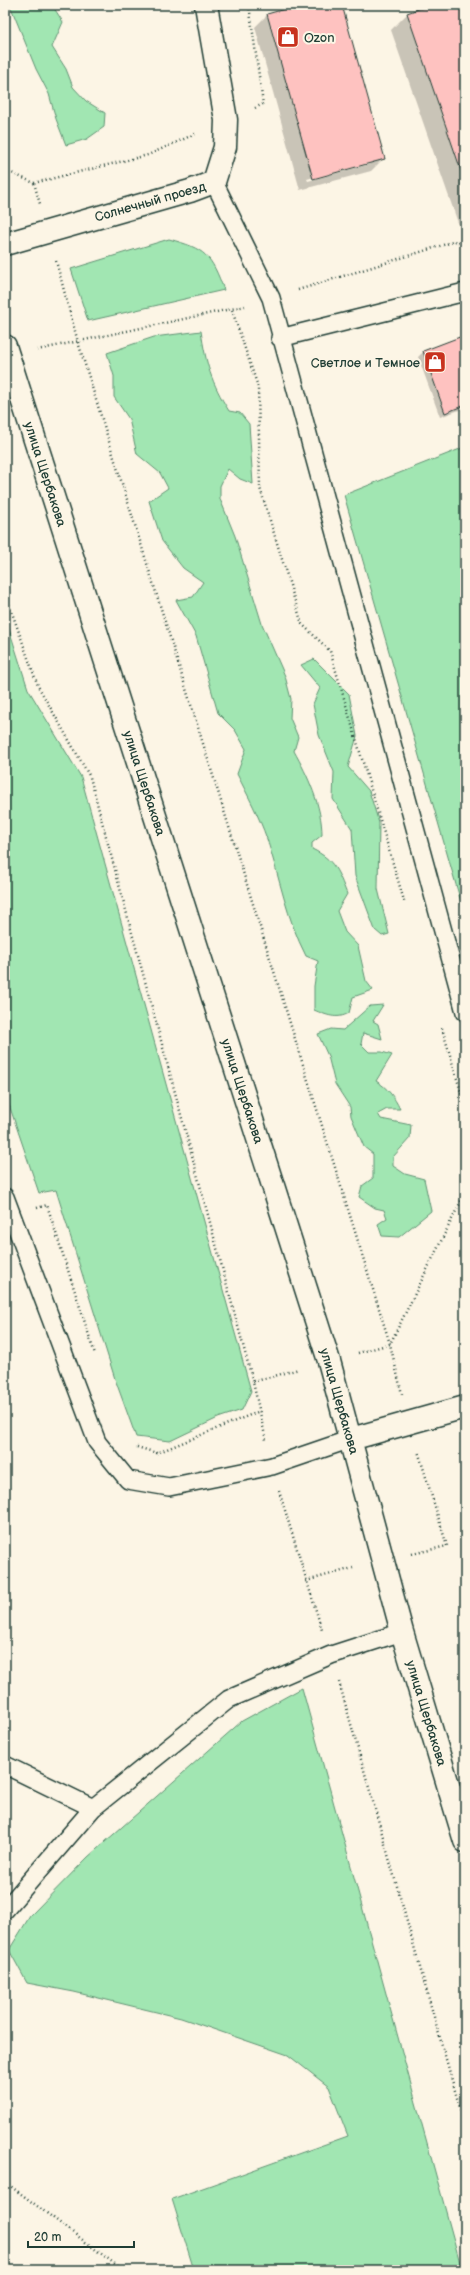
<svg xmlns="http://www.w3.org/2000/svg" width="470" height="2275" font-family="'Balsamiq Sans',sans-serif">
<style>
.green{fill:#a1e6b2;stroke:#609273}
.shadow{fill:#0003;fill-rule:evenodd}
.building{fill:#fec2c0;stroke:#1f3d34}
.lines{fill:none;stroke-linecap:round;stroke-linejoin:round}
.lane-casing{stroke:#1f3d34;stroke-width:20}
.secondary-casing{stroke:#1f3d34;stroke-width:25}
.path{stroke:#1f3d34;stroke-width:2.5;stroke-dasharray:1 3;stroke-linecap:butt}
.lane{stroke:#fcf5e5;stroke-width:17}
.secondary{stroke:#fcf5e5;stroke-width:22}
.labels{text-anchor:middle;stroke-width:4;stroke-linejoin:round;paint-order:stroke}
.poi-label{font-size:13px;fill:#1f3d34;stroke:#fcf5e5;text-anchor:start}
.street-label{font-size:13px;fill:#1f3d34;stroke:#fcf5e5}
</style>
<rect width="100%" height="100%" fill="#fcf5e5"/>
<filter id="ink" filterUnits="userSpaceOnUse"><feTurbulence type="fractalNoise" baseFrequency=".025" numOctaves="2"/><feDisplacementMap in="SourceGraphic" scale="8" xChannelSelector="R" yChannelSelector="G"/><feConvolveMatrix kernelMatrix="1 2 1 2 8 2 1 2 1" color-interpolation-filters="sRGB"/></filter>
<g filter="url(#ink)">
<path class="green" d="M10,5H52L63,22L52,47L66,69L73,87L86,101L105,113L104,127L87,139L66,145L56,119L49,94L36,69Z
M169,239C206,249 211,255 224,290L88,321L71,269Z
M201,331C206,364 211,382 229,411L240,413L249,424L253,484L240,479L228,469L220,486V499L235,536L262,624L285,676L291,699L290,718L298,737L294,751C308,776 322,806 322,835L312,843V849C335,860 338,872 347,894L337,911L345,932L358,946L366,981L373,990L353,997L349,1013C337,1020 326,1015 314,1010V986L318,961L306,956C286,917 280,879 267,839C259,816 248,796 237,774L246,749L235,730L218,713L196,636L176,600L193,597L203,582L183,568L162,541L149,501L168,488L160,473L137,454L129,419L114,397V376L107,353L154,337Z
M465,447V916L344,495Z
M5,627L9,629L28,689L81,777L251,1391L242,1410L218,1418L170,1441L136,1437L115,1379L56,1190L39,1193L5,1093Z
M314,659L349,694L357,736L348,767L369,791L379,823L378,889L389,934L382,936L375,930L355,876L352,829L333,799L334,772L319,735L313,704L320,688L301,665Z
M383,1005L373,1021L378,1024L382,1039L363,1033L361,1044L369,1052H382L392,1055L376,1081C388,1088 394,1097 400,1109H387L378,1114L381,1119L411,1125L410,1138L393,1157V1166L405,1174L424,1179L431,1211L399,1237L382,1236L378,1224L387,1218L384,1210L375,1208L359,1197L362,1186L373,1178V1154L364,1147L351,1116L350,1107L335,1084L328,1056L318,1034L331,1029L343,1030L370,1006Z
M302,1688L462,2270H194L172,2199L348,2136L329,2087L288,2055L181,2018L74,1992L27,1983L9,1950L30,1916L88,1857L242,1721Z"/>
<path class="shadow" d="M302,5H341L384,158L371,171L300,190L255,27L268,14ZM370,162V164L308,181L307,179Z
M433,5H465V243L391,30L407,14Z
M465,336V408L440,417L418,357L423,352Z"/>
<path class="building" d="M299,5H342L385,159L313,179L267,14Z
M430,5H465V182L407,13Z
M465,335V405L445,413L423,351Z"/>
<g class="lines">
<g class="lane-casing">
<path id="lane" d="M214,182L271,298L465,1012
M280,338L465,292
M5,1197L97,1442L128,1480L169,1487L272,1466L351,1439
M5,1765L93,1808
M5,1910L93,1808L229,1699L331,1655L402,1632"/>
</g>
<g class="secondary-casing">
<path id="secondary" d="M5,244L190,191L214,182L225,147L226,120L206,5
M5,346L329,1361L402,1632L465,1841
M351,1439L465,1407"/>
</g>
<path class="path" d="M249,5L263,104L255,108
M5,170L34,183L40,204
M34,183L148,155L195,134
M56,261L78,342L390,1344L402,1394
M298,290L456,241L465,246
M232,310L258,387L260,488L302,624L330,651L405,904
M37,350L245,306
M5,593L38,686L90,777L253,1382L266,1440
M442,1028L465,1106
M37,1208L47,1205L95,1354
M358,1353L390,1344L465,1193
M253,1382L299,1369
M137,1447L157,1453L260,1411
M279,1491L322,1630
M412,1554L447,1546L418,1451
M306,1581L353,1568
M339,1682L465,2126
M5,2182L123,2270"/>
<use href="#lane" class="lane"/>
<use href="#secondary" class="secondary"/>
</g>
</g>
<defs>
<g id="shop-square" transform="scale(1.15)"><rect x="-9" y="-9" width="18" height="18" rx="4" fill="#c8321e" stroke="#fcf5e5"/><path d="M-5-2.5h2.3a2.7 3.5 0 0 1 5.4 0H5L5.5 6h-11ZM-1.5-2.5h3a1.5 2.3 0 0 0-3 0Z" fill="#fff"/></g>
</defs>
<g fill-rule="evenodd">
<use href="#shop-square" x="288" y="37"/>
<use href="#shop-square" x="435" y="362"/>
</g>
<g class="labels">
<g class="poi-label">
<text x="304" y="42">Ozon</text>
<text x="420" y="367" text-anchor="end">Светлое и Темное</text>
</g>
<g class="street-label">
<text transform="translate(150 201) rotate(-16)" y="5">Солнечный проезд</text>
<text transform="translate(46 474) rotate(72)" y="5">улица Щербакова</text>
<text transform="translate(145 783) rotate(72)" y="5">улица Щербакова</text>
<text transform="translate(243 1091) rotate(72)" y="5">улица Щербакова</text>
<text transform="translate(340 1401) rotate(74)" y="5">улица Щербакова</text>
<text transform="translate(427 1713) rotate(73)" y="5">улица Щербакова</text>
</g>
</g>
<rect width="470" height="2275" fill="none" stroke="#fcf5e5" stroke-width="20"/>
<rect x="10" y="10" width="450" height="2255" fill="none" stroke="#1f3d34" stroke-width="1.5" filter="url(#ink)"/>
<path d="M28 2241v6h106v-6" fill="none" stroke="#1f3d34" stroke-width="2"/>
<text x="34" y="2241" font-size="12" fill="#1f3d34" stroke="#fcf5e5" stroke-width="3" paint-order="stroke">20 m</text>
</svg>
